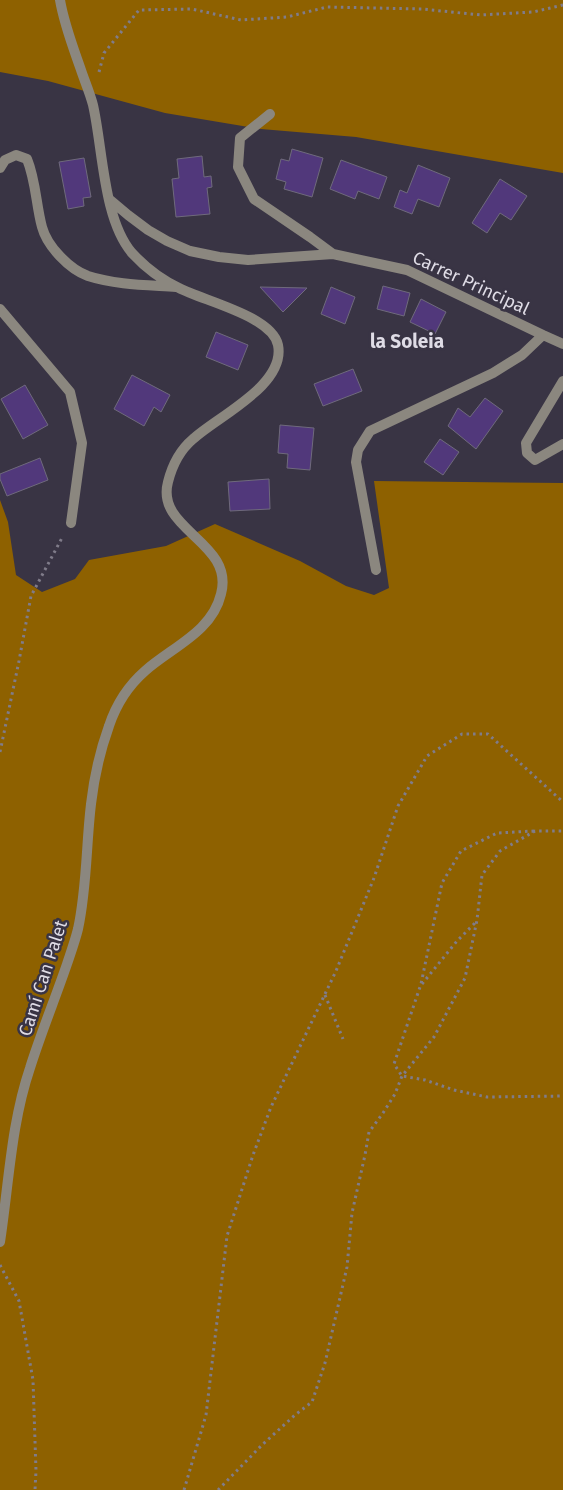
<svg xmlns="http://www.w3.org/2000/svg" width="563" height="1490" font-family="'Fira Sans',sans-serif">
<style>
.forest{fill:#8e6100}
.building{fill:#51387b;stroke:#6f6a7c}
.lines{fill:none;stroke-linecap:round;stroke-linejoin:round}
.path{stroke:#807c8a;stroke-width:3;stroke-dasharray:2.5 4;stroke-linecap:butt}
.minor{stroke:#8b877f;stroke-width:10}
.labels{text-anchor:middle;stroke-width:5;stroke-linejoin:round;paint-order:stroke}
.street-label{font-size:18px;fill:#dfdce6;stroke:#393444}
.neighbourhood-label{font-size:19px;font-weight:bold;fill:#dfdce6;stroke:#393444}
</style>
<rect width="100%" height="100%" fill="#393444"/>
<path class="forest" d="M0,0H563V173L356,137L261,129L165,113L48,81L0,72Z
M374,481L563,483V1490H0V500L8,522L16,575L42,592L75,579L89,560L166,546L215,524L300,561L346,586L374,595L389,588Z"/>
<path class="building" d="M292,149L323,158L312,197L284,189L286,182L276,179L281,159L289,161Z
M202,156L204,177L211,176L212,187L207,188L210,214L176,217L172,179L179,178L177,159Z
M84,158L91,197L83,198L84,206L68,209L59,162Z
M341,160L387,177L379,199L358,191L355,199L330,189Z
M418,165L450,178L439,207L418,199L412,214L394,207L400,190L407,193Z
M500,179L527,196L511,220L500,213L487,233L472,223Z
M383,286L410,293L404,316L377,309Z
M260,287L307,288L283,312Z
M331,287L355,297L345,324L321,314Z
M421,299L446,312L435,334L410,322Z
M216,332L248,345L238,370L206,357Z
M353,369L362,391L323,406L314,384Z
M132,375L170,395L161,412L154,407L144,426L114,409Z
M25,385L48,425L23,439L1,399Z
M485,398L503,411L476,449L448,426L458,408L470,417Z
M280,425L314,428L310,470L287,468L288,454L278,453Z
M440,439L459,452L443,475L424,462Z
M40,458L48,480L7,496L0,479V474Z
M269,479L270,509L230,511L228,482Z"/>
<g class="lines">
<path class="path" d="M99,72L104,53L139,10L192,9L241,20L287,17L327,7L422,9L481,15L533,12L563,5
M0,752L19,661L31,596L63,536
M534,831L497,833L461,851L442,883L421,984L394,1064L402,1076L425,1080L454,1090L487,1097L563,1096
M422,984L457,941L477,921
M325,995L343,1039
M0,1265L19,1301L33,1380L36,1471L35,1490
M184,1490L206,1415L227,1236L253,1155L271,1107L336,971L374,878L398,806L427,756L462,734H488L563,802
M218,1490L262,1445L295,1415L312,1402L325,1363L347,1267L352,1213L365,1155L369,1132L383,1113L395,1094L402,1076L434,1037L465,978L477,920L482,875L500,851L535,831H563"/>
<path class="minor" d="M270,114L240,138L238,167L254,199L310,237L333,254
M0,168L5,160L16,155L27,159C36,181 36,205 42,227C47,246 69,269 88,276C116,285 147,285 176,287
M109,199L128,215L148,230L167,241L190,251L219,257L248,260L333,254L407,270L543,335L563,344
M0,309L70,392L82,443L71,523
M563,381L526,443L527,453L535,460L563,444
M376,570L356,462L358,450L370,431L493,373L522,355L543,335
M0,1242C9,1183 11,1124 30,1068C41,1033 55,999 67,964C71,952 75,941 78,929C87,888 86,846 91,804C94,778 100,751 109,726C116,705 129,685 145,671C172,647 212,632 221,594C235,542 155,530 168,482C172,466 180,450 193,439C218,416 286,385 278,345C272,316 204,301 179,288C162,280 145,267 132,253C103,219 103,149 93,105C90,93 85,82 81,70C73,47 64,24 60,0"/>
</g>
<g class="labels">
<g class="street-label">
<text transform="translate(471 283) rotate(25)" y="6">Carrer Principal</text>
<text transform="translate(43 978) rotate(-72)" y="6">Camí Can Palet</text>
</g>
<g class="neighbourhood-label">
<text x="407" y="348">la Soleia</text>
</g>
</g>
</svg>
